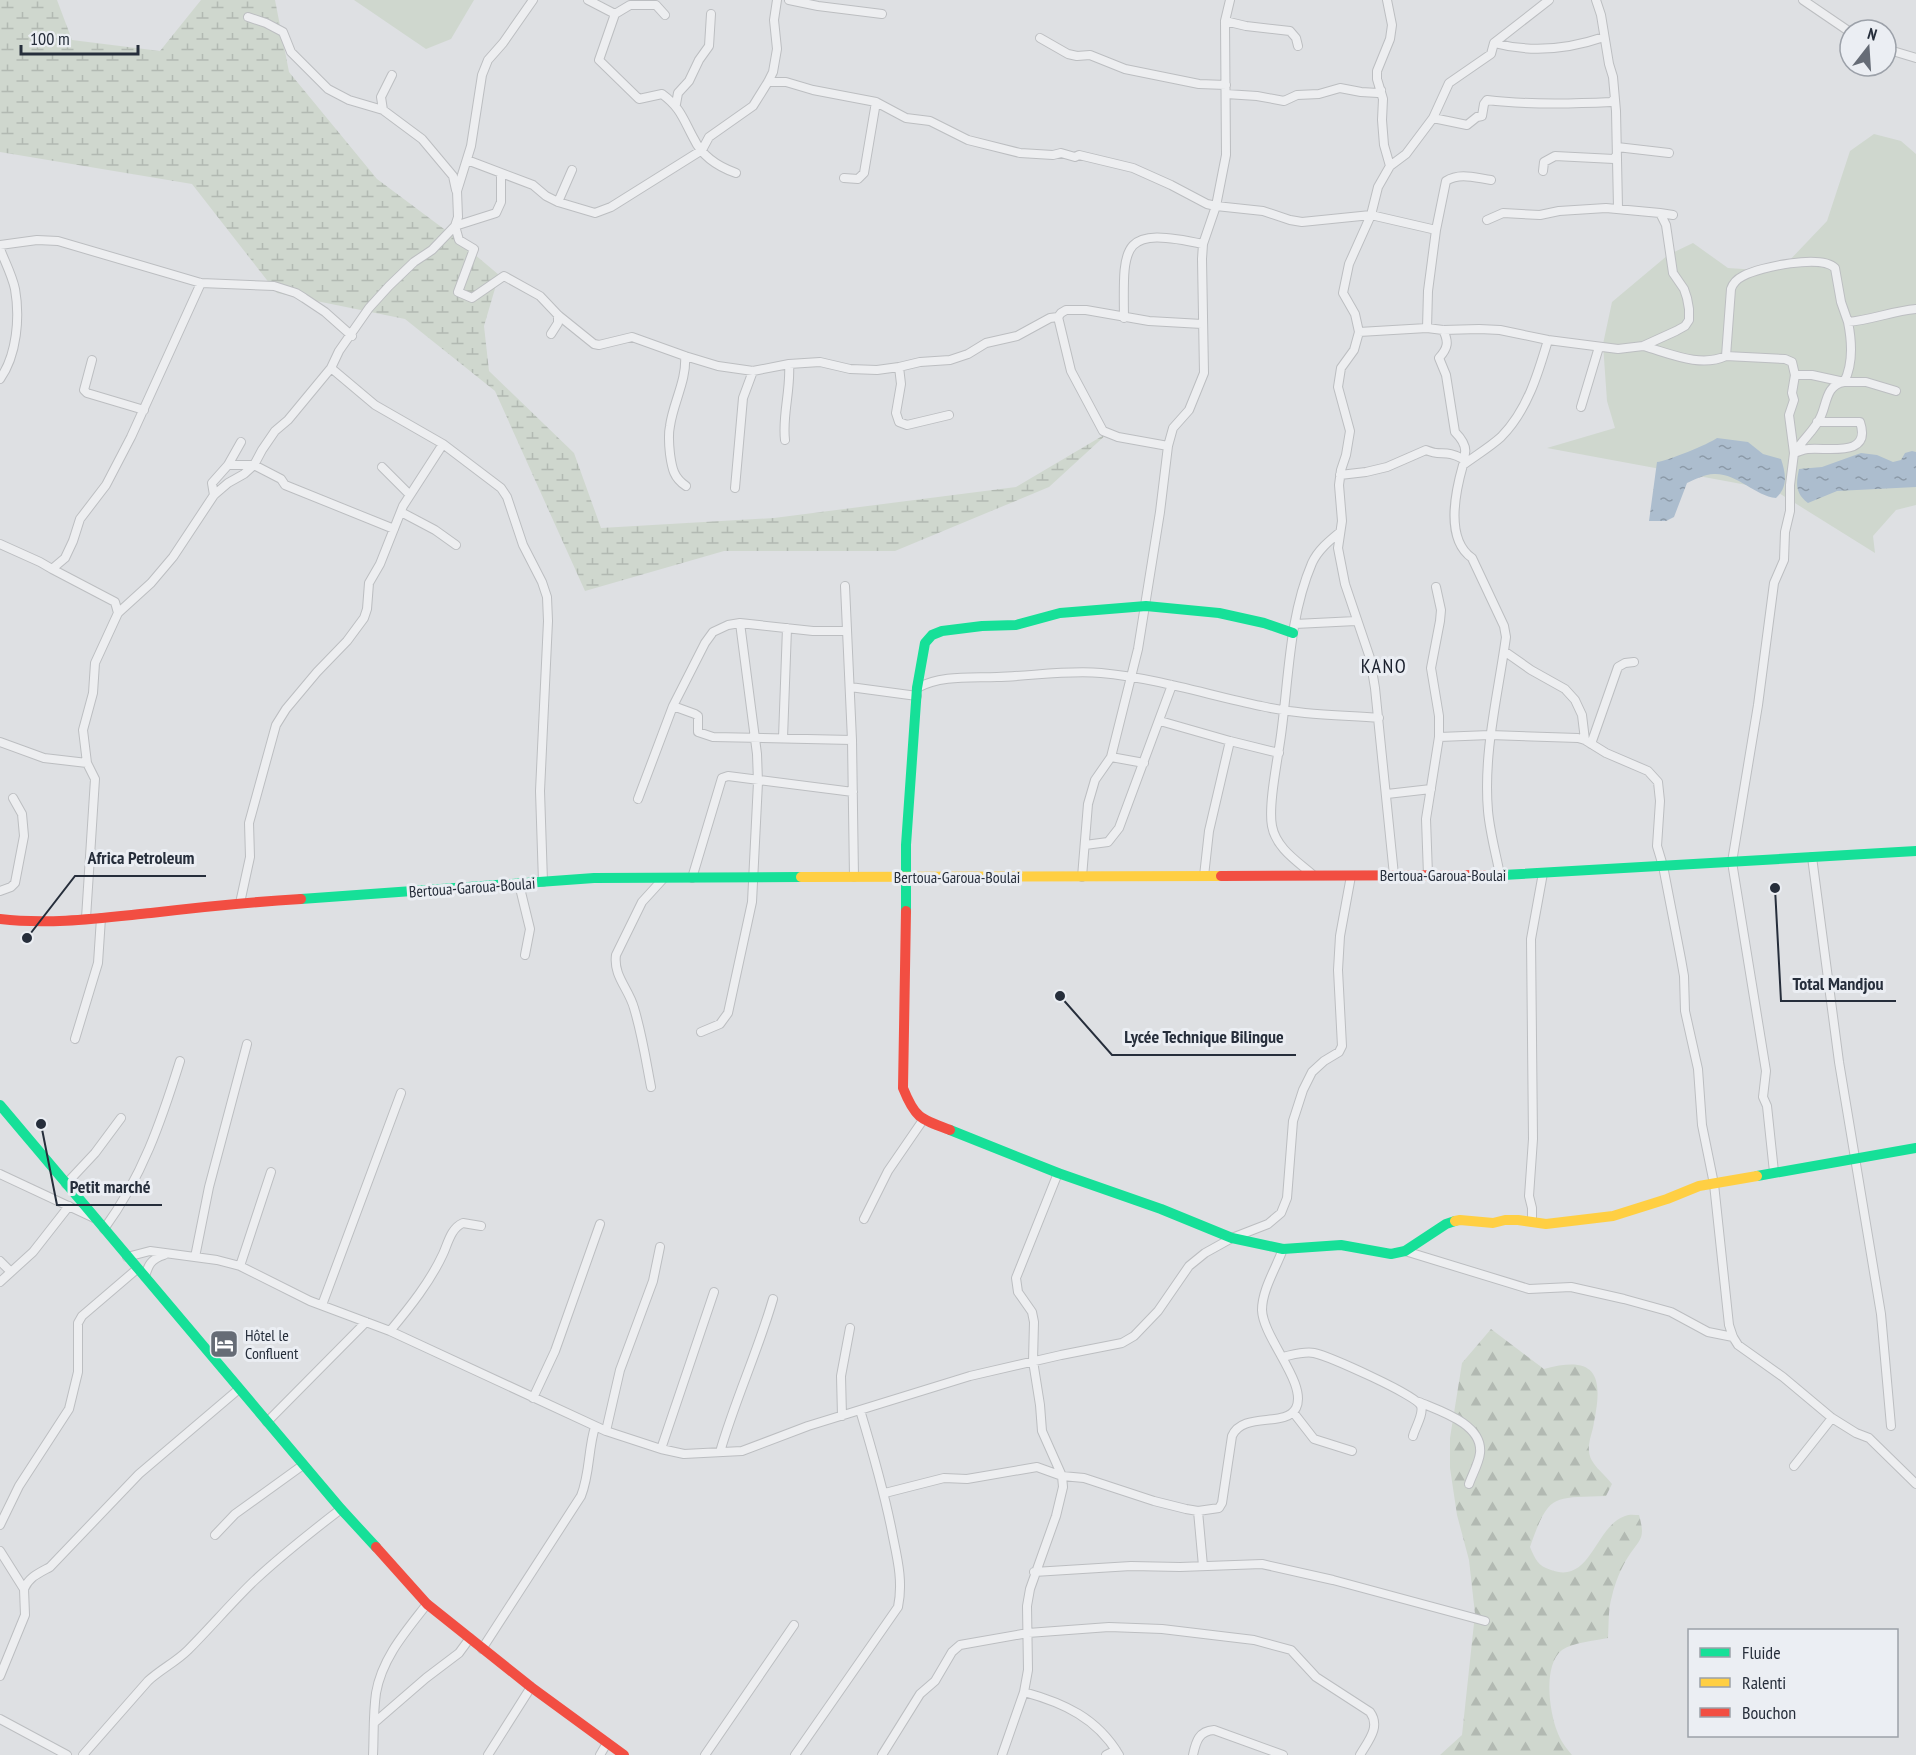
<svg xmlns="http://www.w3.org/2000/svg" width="1916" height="1755" font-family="'PT Sans Narrow',sans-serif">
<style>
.green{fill:#cfd7ce}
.forest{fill:url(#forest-firs)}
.wetland{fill:url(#wetland-marsh)}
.water{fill:url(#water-ripples)}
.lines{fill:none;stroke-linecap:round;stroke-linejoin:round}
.street-casing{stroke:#bcbec1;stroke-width:10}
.street{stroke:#edeef0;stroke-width:8}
.fast{stroke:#16e098;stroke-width:10}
.slow{stroke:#ffcf43;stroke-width:10}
.jam{stroke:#f24e42;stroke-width:10}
.labels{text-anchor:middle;stroke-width:6;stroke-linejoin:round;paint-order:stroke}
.street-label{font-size:16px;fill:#262e3b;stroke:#ebeef3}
.poi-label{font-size:16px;fill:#262e3b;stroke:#ebeef3;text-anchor:start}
.quarter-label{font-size:20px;letter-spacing:1.5px;fill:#191f2c;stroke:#ebeef3}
.leader{fill:none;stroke:#262e3b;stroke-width:2}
.callout-dot{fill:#262e3b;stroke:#ebeef3;stroke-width:2}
.callout-label{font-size:18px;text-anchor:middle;font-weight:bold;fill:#262e3b;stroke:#ebeef3;stroke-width:6;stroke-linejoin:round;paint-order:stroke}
</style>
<defs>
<pattern id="forest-firs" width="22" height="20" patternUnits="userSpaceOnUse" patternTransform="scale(1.5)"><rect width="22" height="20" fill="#cfd7ce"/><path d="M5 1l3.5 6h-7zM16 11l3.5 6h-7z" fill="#b2b9b2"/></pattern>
<pattern id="wetland-marsh" width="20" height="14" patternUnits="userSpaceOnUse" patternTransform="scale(1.5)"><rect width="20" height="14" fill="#cfd7ce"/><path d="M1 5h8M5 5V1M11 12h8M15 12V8" fill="none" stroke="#b2b9b2"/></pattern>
<pattern id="water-ripples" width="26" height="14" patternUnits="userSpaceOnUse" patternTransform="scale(1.5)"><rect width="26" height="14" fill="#acbdce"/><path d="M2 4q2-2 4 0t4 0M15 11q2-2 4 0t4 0" fill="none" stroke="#8c9aa8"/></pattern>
</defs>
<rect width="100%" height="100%" fill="#dee0e3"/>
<path class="green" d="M354,0H474L451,39L426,49Z
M1874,134L1901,141L1916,154V505L1896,510L1873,536L1875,553L1774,490L1547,448L1615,428L1607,401L1603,344L1612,302L1668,255L1693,243L1728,268L1758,270L1787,263L1827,221L1850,151Z"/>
<path class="forest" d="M1491,1329L1544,1369C1595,1355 1604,1374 1594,1422C1593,1431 1588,1442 1589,1450C1589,1464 1604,1473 1612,1484L1606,1496C1552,1498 1549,1493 1530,1547C1535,1559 1538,1566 1551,1570C1591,1585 1595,1526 1625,1516C1629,1514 1635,1515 1639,1515C1646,1540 1640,1538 1628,1557C1621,1568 1615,1583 1612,1596C1608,1609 1609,1623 1608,1638C1594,1641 1574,1642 1562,1650C1543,1665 1549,1710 1557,1731C1560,1740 1566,1748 1572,1755H1440L1462,1735L1475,1614L1469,1560L1457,1515L1450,1468V1438L1462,1363Z"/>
<path class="wetland" d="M0,0H57L72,40L160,51L201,0H275L289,72L377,179L448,232L499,275L484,326L489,371L574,453L601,528L774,518L1016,487L1109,432L1049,487L895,551H724L585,591L495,391L405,319L277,293L192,184L0,152Z"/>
<path class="water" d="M1717,438L1748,442L1763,454L1781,459C1786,474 1788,487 1776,498C1755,496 1737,473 1714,474C1705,474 1694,480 1687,483L1674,517L1666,521H1649L1657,462C1667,461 1709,444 1717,438Z
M1912,451L1916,452V487L1837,491L1808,503C1795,493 1796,484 1799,469L1822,467L1861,453L1877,455L1893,462L1901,460L1905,453Z"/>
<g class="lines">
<g class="street-casing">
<path id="street" d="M588,0L615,14L630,5H656L665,15
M789,0L818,6L882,14
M1387,0L1392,25L1390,39L1377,71V79L1383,99L1382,120L1384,145L1390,166
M1596,0L1601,15L1609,64L1613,77L1616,111L1618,208
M1803,0L1850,32
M615,14L599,60L639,99L662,94C681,108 683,119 694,139C702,156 719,167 736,173
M248,17L266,23L283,32L291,52L328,89L349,100L383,110L422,139L453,176L456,190
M1225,21L1246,26L1290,31L1296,38L1298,46
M1040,38L1068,54L1077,56L1090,55L1125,69L1199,84L1226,85
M1494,43C1531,53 1569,49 1604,37
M1886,49L1916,58
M768,82H786L813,90L876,102L906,118L930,121L968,140L1020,153L1053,155L1061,153L1075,157L1079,155L1133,168L1171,185L1207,204L1216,206L1263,211L1290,220L1302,222L1371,215L1436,230
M1226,94L1257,96L1284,101L1297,95L1319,94L1340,88L1361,92L1378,93L1381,90
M676,104L678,93L689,81L699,60L709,46L711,14
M383,110L381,97L392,75
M1433,118L1467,125L1477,117L1482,116L1484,104L1487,100C1528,105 1570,104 1611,102L1614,99
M1617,147L1669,153
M467,160L533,185L546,196L558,202L595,213L611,207L702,150L709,137L753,106L768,82L773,72L777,49L774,20L777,0
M1543,171L1544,162L1555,156L1614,159L1616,156
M501,173V202L496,213L455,226L459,240L474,249L458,292L472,298L504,276L540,296L558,315L594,344L599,345L632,337L685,356L718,366L753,371L789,364L820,362L850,369L877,370L899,367
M844,178L858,179L864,173L876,102
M558,202L572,170
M1660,213L1673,215
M0,245L37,240L58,241L201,283L274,286L296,293L304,298L325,312L352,336
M0,249C5,262 12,275 15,289C20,317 17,355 0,379
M1124,318C1123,243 1121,226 1203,244
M1427,328L1428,291L1436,230L1446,181C1460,172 1476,178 1491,180
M1359,332L1427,328L1443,330L1479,329L1500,330L1548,340L1618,349L1643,346L1676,331L1685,326L1689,320V309L1687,298L1684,289L1673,273L1666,225L1660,213L1606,208L1559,211L1540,215L1503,213L1487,220
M551,334L558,323V315
M1643,346C1669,353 1700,368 1726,356
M685,356C687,380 673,403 670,426C668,435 669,445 670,454C672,469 674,478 686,486
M92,360L84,390L87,393L144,410
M331,368L375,405L443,444L501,488L507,497L523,545L542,582L547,597L548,621L540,791L543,882
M1795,375H1812L1844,382H1866L1896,391
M1581,407L1599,347
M949,415L907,425L899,422L896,413L901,384L899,367L920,362L950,360L968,354L986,343L1017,336L1050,318L1058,317
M785,440C782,415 791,390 789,364
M1168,446L1118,437L1103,431L1071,371L1058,317L1061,313L1066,310H1086L1149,321L1202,324
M1795,452C1802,440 1816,429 1821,416C1827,403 1826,385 1844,382C1853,365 1852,342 1848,322
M1794,453C1799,452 1803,449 1808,449C1828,447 1872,458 1860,422H1817
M228,465H254L281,479L285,485L394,529
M382,467L410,495
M1340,475L1366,472L1387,467L1426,450C1441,457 1445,449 1463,459C1469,449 1462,439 1455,432L1446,375L1439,358C1448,348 1449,342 1443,330
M735,488L743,398L753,371
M214,495L212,483L228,465L241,442
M401,512L435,530L456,545
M0,544L40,562L52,569
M845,586L852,740L854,877
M118,613L115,602L52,569L65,558L73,541L80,519L106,485L131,437L201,283
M1295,624L1356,621
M1504,651L1531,670L1565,689L1575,700L1582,715L1585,740
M850,687L917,696
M917,688C941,675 970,678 997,677C1032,676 1067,670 1101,673C1156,678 1208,695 1261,706C1300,715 1340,715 1379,718
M673,706L695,714L698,716V732L713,737L852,740
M1160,721L1230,741L1279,753
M1439,737L1490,735L1578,738L1585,740L1606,753L1648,771L1658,782L1660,801L1657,846L1663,866L1681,959L1684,976L1685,1011L1698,1069L1702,1125L1714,1184L1729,1325L1733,1337L1738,1345L1783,1377L1832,1418L1856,1433L1869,1438L1916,1484
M783,738L787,628
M0,742L44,758L87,763
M1591,744L1618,667L1625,663L1634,662
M1111,757L1144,763
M1387,794L1431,789
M638,799L673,706L705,643L713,632L728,625L740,623L813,631H847
M1085,845L1108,842L1119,828L1172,685
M1812,857L1839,1062L1881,1314L1891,1426
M1313,875C1297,861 1276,848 1272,826C1268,805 1278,758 1281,735C1289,677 1289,617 1312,563C1318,550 1329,541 1340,532
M1394,875L1375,688L1370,658L1345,584L1338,548L1342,521L1339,485L1341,470L1346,455L1350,431L1338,387L1341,368L1354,350L1359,332L1355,314L1343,293L1349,264L1371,215L1378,187L1390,166L1406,154L1433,118L1449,83L1491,54L1494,43L1549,0
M1428,875L1426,819L1439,737V716L1431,668L1440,621L1441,610L1436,587
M1500,875C1496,854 1490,833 1488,811C1483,753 1498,695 1506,637L1504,626L1472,558C1445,539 1455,493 1463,465C1475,456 1490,447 1501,437C1527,411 1538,374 1548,340
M1204,876L1209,831L1230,741
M1082,877L1088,804L1095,780L1111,757L1138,649L1160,512L1168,446L1173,428L1189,410L1204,373L1202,259L1203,244L1216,206L1226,155L1225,21L1230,0
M692,878L722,778L728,776L853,792
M519,884L530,929L525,955
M0,891L11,887L15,883L24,836L22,814L13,798
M240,903L250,857L249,823L276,725L286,709L317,672L347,641L364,618L367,609L369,583L380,564L403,506L443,444
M86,918L95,779L87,763L83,730L93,693L95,663L118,613L151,583L173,557L214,495L228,483L244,474L254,465L262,450L275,431L288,420L331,368L339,351L369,308L389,286L414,262L432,250L455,226L458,217L457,191L471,146L482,75L488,60L503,43L533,0
M701,1032L720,1024L728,1013L752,902L758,782L757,754L740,623
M75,1039L98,963L101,918
M651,1087C646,1061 642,1034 634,1008C629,989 613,976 616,955L642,902L663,879
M1774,1172L1767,1106L1763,1097L1766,1071L1732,862L1758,705L1774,583L1784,560L1785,532L1790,511V485L1794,453L1789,415L1794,400L1792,393L1795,375L1792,362L1785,359L1726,356L1731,289C1733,283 1737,279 1743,276C1760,267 1821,254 1835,268L1841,302L1848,322C1871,320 1893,311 1916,309
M0,1174L94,1218
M66,1184L95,1153L121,1118
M864,1219L888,1171L923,1120
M1532,1222V1208L1529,1196L1533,1139L1531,939L1543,873
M104,1229C142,1177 161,1122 180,1061
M1405,1251L1529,1289L1571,1287L1624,1299L1671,1312L1708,1332L1733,1337
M127,1257L150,1251L217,1260L240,1266L310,1301L390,1331L606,1431L661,1449L684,1454L742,1451L808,1426L970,1376L1061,1355L1122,1343L1134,1336L1158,1311L1189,1266L1205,1253L1232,1238L1268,1224L1281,1213L1287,1198L1293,1121L1303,1090L1312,1072L1324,1061L1339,1052L1342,1046L1338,970L1340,936L1351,876
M195,1257L209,1187L247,1044
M0,1261L11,1272
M240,1266L271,1172
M145,1277C148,1265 151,1259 164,1255
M0,1282L33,1252L69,1206
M322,1305L401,1093
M390,1331C410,1307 430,1282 443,1254C448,1243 451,1228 463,1223L481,1226
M1282,1357C1292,1355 1304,1351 1314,1353C1328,1356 1417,1395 1421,1406C1424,1414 1415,1428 1413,1436
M533,1398L555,1351L600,1224
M1419,1402C1440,1411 1483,1424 1480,1453C1479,1463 1472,1475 1469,1484
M1293,1412L1314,1439L1352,1451
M842,1416L841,1376L850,1328
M267,1422L366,1322
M606,1431L620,1370L653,1281L660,1247
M661,1449L714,1292
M720,1452C735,1400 758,1351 773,1299
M1794,1466L1832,1418
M885,1493L944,1478L967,1479L1037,1467L1062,1476L1084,1478L1154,1501L1186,1509L1198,1511L1219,1508L1222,1503L1232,1436C1243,1411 1286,1428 1296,1408C1308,1384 1263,1338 1262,1310C1262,1290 1276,1268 1283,1249
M1198,1511L1203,1566
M0,1525L19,1486L69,1409L78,1372V1323L82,1316L137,1269
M215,1535L235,1514L303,1465
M0,1551L24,1589L25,1615L0,1676
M1034,1572L1131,1566L1180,1567L1262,1564L1333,1580L1485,1621
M24,1589C29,1577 39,1573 50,1567L139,1474L239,1389
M482,1649L581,1496C590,1474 588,1449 595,1427
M1024,1692C1064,1703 1097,1718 1119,1755
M0,1719L67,1755
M374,1723L426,1678L459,1653L470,1638
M83,1755L148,1681C161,1669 176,1662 188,1650C211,1627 232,1602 255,1580C282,1555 311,1532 341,1509
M373,1755C374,1735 373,1714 376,1693C382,1658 406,1631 427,1604
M488,1755L531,1687
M600,1755L607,1743
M705,1755L794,1625
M795,1755L898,1607C903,1583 898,1561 893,1537C885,1494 873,1453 860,1410
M882,1755L920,1694L935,1681L952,1652L960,1645L1028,1633L1109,1627L1162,1629L1254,1640L1291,1650L1316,1677L1370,1712C1381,1727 1368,1741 1360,1755
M1002,1755L1024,1692L1028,1670L1027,1606L1030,1589L1056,1516L1063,1487L1062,1476L1042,1431L1040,1405L1033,1361L1034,1322L1032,1312L1018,1292L1016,1278L1058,1173
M1106,1755L1116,1750
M1193,1755C1196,1741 1199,1731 1214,1730L1283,1755"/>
</g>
<use href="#street" class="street"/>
<path class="fast" d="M1503,875L1916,851
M301,899L594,878L801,877
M906,911V845L917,688L925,643L932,635L942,631L982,626L1016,625L1060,613L1146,606L1219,613L1264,623L1293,633
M0,1105L341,1509L376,1547
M950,1130L1058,1173L1161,1209L1232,1238L1283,1249L1341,1245L1391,1254L1405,1251L1446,1224L1455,1221
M1757,1176L1916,1148"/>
<path class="slow" d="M801,877L1221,876
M1455,1221L1460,1220L1493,1223L1505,1220H1518L1546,1224L1613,1216L1667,1199L1699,1186L1757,1176"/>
<path class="jam" d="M1221,876L1503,875
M906,911L903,1088C915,1118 920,1119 950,1130
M0,919C50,925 101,918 151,913C201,907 251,902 301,899
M376,1547L427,1604L531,1687L624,1755"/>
</g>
<defs>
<g id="hotel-square" transform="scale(1.5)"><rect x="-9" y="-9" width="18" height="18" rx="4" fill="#666c76" stroke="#ebeef3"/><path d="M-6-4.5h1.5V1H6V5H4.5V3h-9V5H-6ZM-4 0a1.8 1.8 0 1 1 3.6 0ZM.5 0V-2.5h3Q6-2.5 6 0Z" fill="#fff"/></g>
</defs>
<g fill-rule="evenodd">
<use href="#hotel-square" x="224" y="1344"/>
</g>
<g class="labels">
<g class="street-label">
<text x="1443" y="881">Bertoua-Garoua-Boulai</text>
<text x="957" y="883">Bertoua-Garoua-Boulai</text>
<text transform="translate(472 887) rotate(-4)" y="6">Bertoua-Garoua-Boulai</text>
</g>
<g class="poi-label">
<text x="245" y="1341">Hôtel le<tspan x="245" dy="18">Confluent</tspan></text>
</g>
<g class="quarter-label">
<text x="1384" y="673">KANO</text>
</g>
</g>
<path class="leader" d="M27 938L75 876H206M1775 888L1781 1001H1896M1060 996L1112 1055H1296M41 1124L57 1205H162"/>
<g class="callout-dot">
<circle cx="27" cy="938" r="6"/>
<circle cx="1775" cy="888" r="6"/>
<circle cx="1060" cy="996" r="6"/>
<circle cx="41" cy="1124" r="6"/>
</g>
<g class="callout-label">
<text x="141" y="864">Africa Petroleum</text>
<text x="1838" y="990">Total Mandjou</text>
<text x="1204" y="1043">Lycée Technique Bilingue</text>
<text x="110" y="1193">Petit marché</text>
</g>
<rect x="1688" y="1629" width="210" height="108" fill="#ebeef3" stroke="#9ca1a9" stroke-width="1.5"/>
<rect x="1700" y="1648" width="30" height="9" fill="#16e098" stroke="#9ca1a9" stroke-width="1.5"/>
<text x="1742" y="1659" font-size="18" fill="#262e3b">Fluide</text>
<rect x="1700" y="1678" width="30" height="9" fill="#ffcf43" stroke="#9ca1a9" stroke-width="1.5"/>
<text x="1742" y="1689" font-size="18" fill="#262e3b">Ralenti</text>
<rect x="1700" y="1708" width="30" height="9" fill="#f24e42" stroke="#9ca1a9" stroke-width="1.5"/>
<text x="1742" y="1719" font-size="18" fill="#262e3b">Bouchon</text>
<g transform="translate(1868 48) rotate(17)"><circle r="28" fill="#ebeef3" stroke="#9ca1a9" stroke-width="1.5"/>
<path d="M0-4.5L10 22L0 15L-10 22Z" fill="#666c76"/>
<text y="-9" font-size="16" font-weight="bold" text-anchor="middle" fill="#262e3b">N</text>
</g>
<path d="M21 45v9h117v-9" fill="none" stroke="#262e3b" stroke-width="3"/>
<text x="30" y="45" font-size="18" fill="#262e3b" stroke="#ebeef3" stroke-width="4.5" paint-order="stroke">100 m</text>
</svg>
